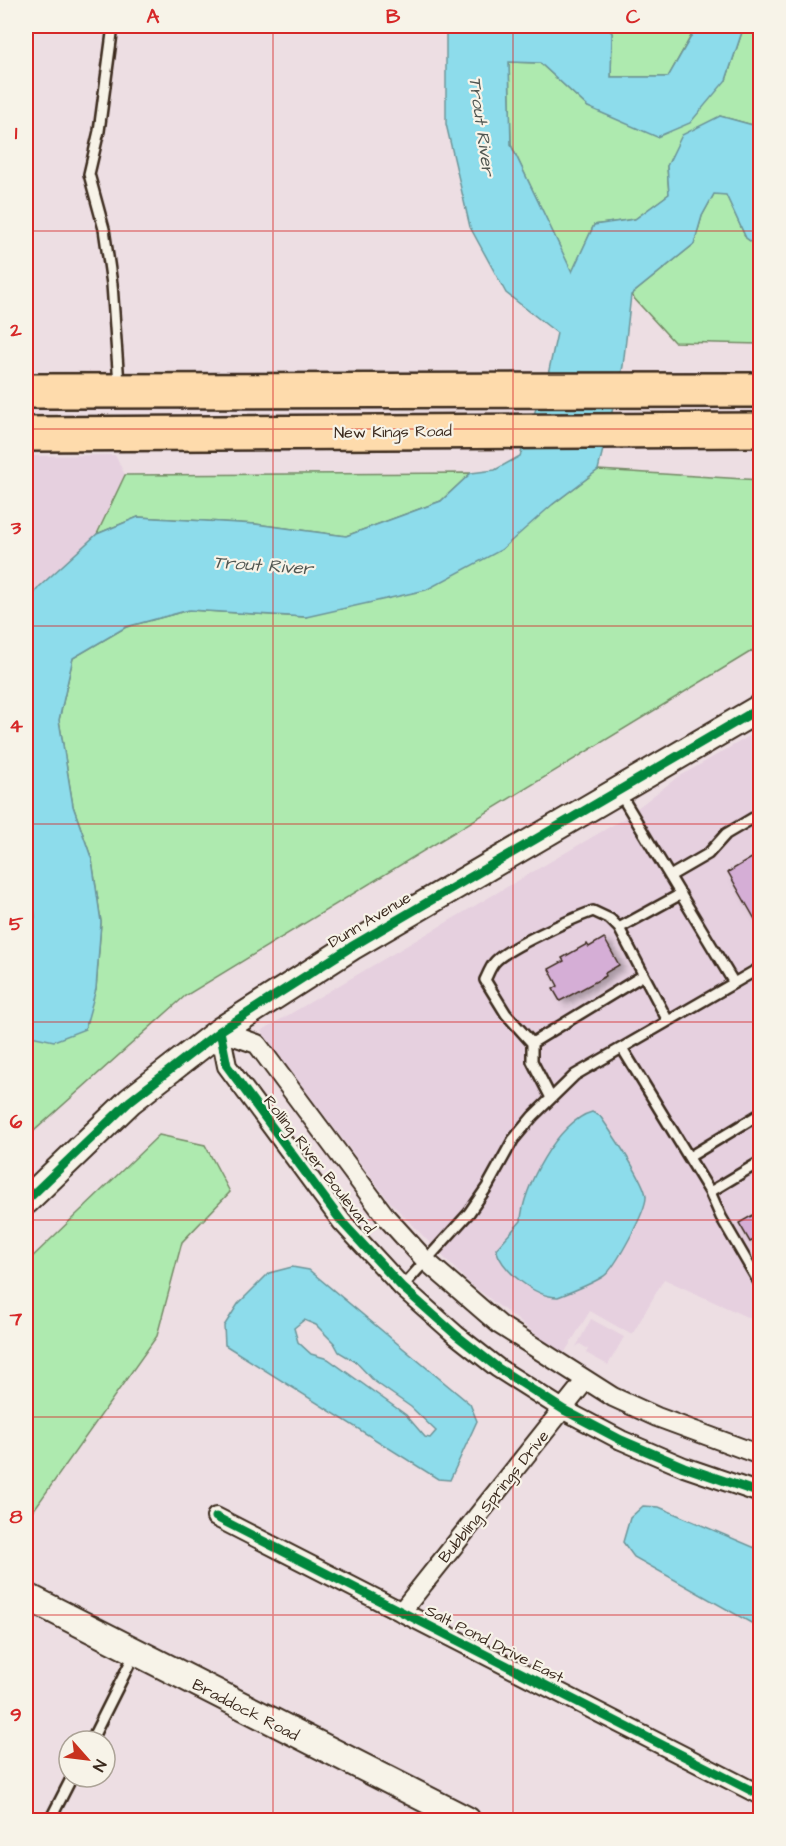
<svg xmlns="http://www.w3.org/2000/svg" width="786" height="1846" font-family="'Architects Daughter',sans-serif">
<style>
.built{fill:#e6d0df}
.green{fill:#aeeaaf;stroke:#748a66;stroke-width:1.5}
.water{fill:#8ddceb;stroke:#6c9599;stroke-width:1.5;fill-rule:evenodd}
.building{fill:#d5aed6;stroke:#3b2a1e;stroke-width:1.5;filter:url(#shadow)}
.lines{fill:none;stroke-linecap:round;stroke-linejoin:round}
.lane-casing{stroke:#3b2a1e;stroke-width:14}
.street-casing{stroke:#3b2a1e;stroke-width:22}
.secondary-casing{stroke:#3b2a1e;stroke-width:30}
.highway-casing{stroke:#3b2a1e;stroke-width:38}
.lane{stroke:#f7f3e8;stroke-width:9}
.street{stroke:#f7f3e8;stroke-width:18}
.secondary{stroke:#f7f3e8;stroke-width:26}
.highway{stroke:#fedbac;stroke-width:33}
.cycleway-casing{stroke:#f7f3e8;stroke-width:13}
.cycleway{stroke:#00873e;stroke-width:9}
.grid{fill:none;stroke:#d62828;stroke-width:1.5;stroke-opacity:0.55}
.labels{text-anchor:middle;stroke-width:4.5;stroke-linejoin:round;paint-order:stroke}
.street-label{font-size:16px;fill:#3b2a1e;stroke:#f7f3e8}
.water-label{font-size:18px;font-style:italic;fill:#505651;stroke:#f7f3e8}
.neatline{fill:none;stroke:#d62828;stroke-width:2}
.grid-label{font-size:20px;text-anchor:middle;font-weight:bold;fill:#d62828}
</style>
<defs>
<filter id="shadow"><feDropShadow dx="6" dy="4" stdDeviation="3" flood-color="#0004"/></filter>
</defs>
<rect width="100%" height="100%" fill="#eddee3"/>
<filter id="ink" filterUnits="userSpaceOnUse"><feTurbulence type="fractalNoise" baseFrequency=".0167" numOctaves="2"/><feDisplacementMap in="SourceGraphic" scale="12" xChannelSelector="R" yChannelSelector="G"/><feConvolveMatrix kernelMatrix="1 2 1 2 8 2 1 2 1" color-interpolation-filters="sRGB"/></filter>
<g filter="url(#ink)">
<path class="built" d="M115,455L125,475L97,534L39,587L26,604V456Z
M760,730V1323L664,1279L632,1335L590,1311L563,1355L468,1282L390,1202L261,1031L623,819L675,779Z
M591,1319L624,1337L608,1365L586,1353L588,1349L580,1344L576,1347Z"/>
<path class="green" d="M606,26H695L696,27L668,77H611L612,33Z
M744,26H760V127L720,116L667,166L669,194L635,219L594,225L572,273L511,145L509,62L540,63L588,107L726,80Z
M714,194H726L746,238L760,248V344L674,342L631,295L694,244L702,216Z
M598,470L760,480V646L185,996L26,1138V1035L96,989L101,922L92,860L73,806L59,720L73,658L126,627L189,610L306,617L553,504Z
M471,473L441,501L346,536L255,524L138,517L97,534L125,475Z
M26,873C37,904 36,914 26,944Z
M159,1135L205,1145L230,1192L182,1242L157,1336L26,1521V1263Z"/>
<path class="water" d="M446,26H606L612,33L611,77H668L696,28L695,26H744L726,80L690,123L657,137L588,107L540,63L509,62L511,145L572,272L594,225L635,219L669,194L667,166L682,135L720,116L760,127V248L746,238L726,195L714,194L702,216L694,244L631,295L623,366L598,470L553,504L501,550L426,590L306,617L189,610L126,627L73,658L59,720L73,806L92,860L101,922L96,989L85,1029L54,1041L26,1035V944L35,917L32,891L26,873V604L39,587L97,534L138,517L255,524L346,536L441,501L471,473L495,470L520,456L549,370L557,333L506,293L470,227L446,124Z
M592,1112L600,1116C611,1132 644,1179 646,1196C647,1210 615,1268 604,1276C593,1283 571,1292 558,1297C535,1297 502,1271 496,1249L521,1221C522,1189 558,1121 592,1112Z
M292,1267L309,1270L470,1404L477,1421L450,1480L438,1479L225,1345L224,1326L238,1304L269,1273ZM304,1320L316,1325L334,1343L339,1352L356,1362L374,1381L411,1407L436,1431L430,1438L425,1437L406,1415L328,1359L311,1354L298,1342L294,1328Z
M643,1506L659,1507L760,1550V1628L634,1557L623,1542L630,1518Z"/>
<path class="building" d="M760,853V928L728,872Z
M604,938L619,965L605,973L606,976L560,1001L553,989L558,986L549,969L564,961L562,958L587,944L589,947Z
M760,1211V1237L750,1242L739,1223Z"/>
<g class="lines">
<g class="lane-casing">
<path id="lane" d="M113,26L99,131L89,174L104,229L112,284L119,384
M619,792L734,983
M670,876L708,854L726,834L760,814
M668,1021L619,928L681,894
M532,1043L642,976
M622,1048L710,1192L721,1217L760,1284
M551,1098L532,1061V1043L506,1014L485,980C488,974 490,968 494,963C504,949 574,918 593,911L610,919L619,928
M689,1157L760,1114
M710,1192L760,1162
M402,1287L469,1213L487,1187L513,1140L533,1116L575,1075L760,968
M91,1741L135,1653
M50,1820L72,1777"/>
</g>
<g class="street-casing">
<path id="street" d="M220,1031L227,1066L342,1222L402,1287L456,1335L498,1368L564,1410L621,1440L684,1467L760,1493
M220,1031L257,1044L386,1217L426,1261L500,1325L613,1397L657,1417L760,1455
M216,1517L760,1795
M401,1612L585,1381"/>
</g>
<g class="secondary-casing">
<path id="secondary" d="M26,1201L130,1101L220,1031L351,947L760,708
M26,1596L467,1820"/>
</g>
<g class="highway-casing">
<path id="highway" d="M26,391L760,390
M26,434L760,430"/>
</g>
<use href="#lane" class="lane"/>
<use href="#street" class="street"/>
<use href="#secondary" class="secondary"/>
<use href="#highway" class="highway"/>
<g class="cycleway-casing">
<path id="cycleway" d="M220,1031L227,1066L342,1222L402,1287L456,1335L498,1368L564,1410L621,1440L684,1467L760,1493
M26,1201L130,1101L220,1031L351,947L760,708
M216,1517L760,1795"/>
</g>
<use href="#cycleway" class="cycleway"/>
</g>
</g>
<path class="grid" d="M273,26V1820M513,26V1820M26,231H760M26,429H760M26,626H760M26,824H760M26,1022H760M26,1220H760M26,1417H760M26,1615H760"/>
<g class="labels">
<g class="street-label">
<text transform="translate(393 431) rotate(-1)" y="6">New Kings Road</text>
<text transform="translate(369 919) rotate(-31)" y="6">Dunn Avenue</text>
<text transform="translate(320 1164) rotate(52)" y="6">Rolling River Boulevard</text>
<text transform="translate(493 1496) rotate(-51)" y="6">Bubbling Springs Drive</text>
<text transform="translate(495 1643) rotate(27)" y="6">Salt Pond Drive East</text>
<text transform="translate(246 1709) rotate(27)" y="6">Braddock Road</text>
</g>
<g class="water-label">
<text transform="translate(482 126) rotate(82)" y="6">Trout River</text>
<text transform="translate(263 565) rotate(4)" y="6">Trout River</text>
</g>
</g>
<rect width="786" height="1846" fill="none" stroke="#f7f3e8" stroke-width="66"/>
<g transform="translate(87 1759) rotate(118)"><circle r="28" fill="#f7f3e8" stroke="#aca397" stroke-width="1.5"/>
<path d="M0-4.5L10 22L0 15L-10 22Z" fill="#c8321e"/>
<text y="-9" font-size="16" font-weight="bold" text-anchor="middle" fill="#3b2a1e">N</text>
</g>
<rect x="33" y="33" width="720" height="1780" class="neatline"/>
<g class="grid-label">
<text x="153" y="23">A</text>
<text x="393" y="23">B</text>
<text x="633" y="23">C</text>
<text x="16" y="139">1</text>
<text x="16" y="336">2</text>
<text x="16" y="534">3</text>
<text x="16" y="732">4</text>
<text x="16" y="930">5</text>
<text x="16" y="1128">6</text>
<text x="16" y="1325">7</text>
<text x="16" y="1523">8</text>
<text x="16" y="1721">9</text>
</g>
</svg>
